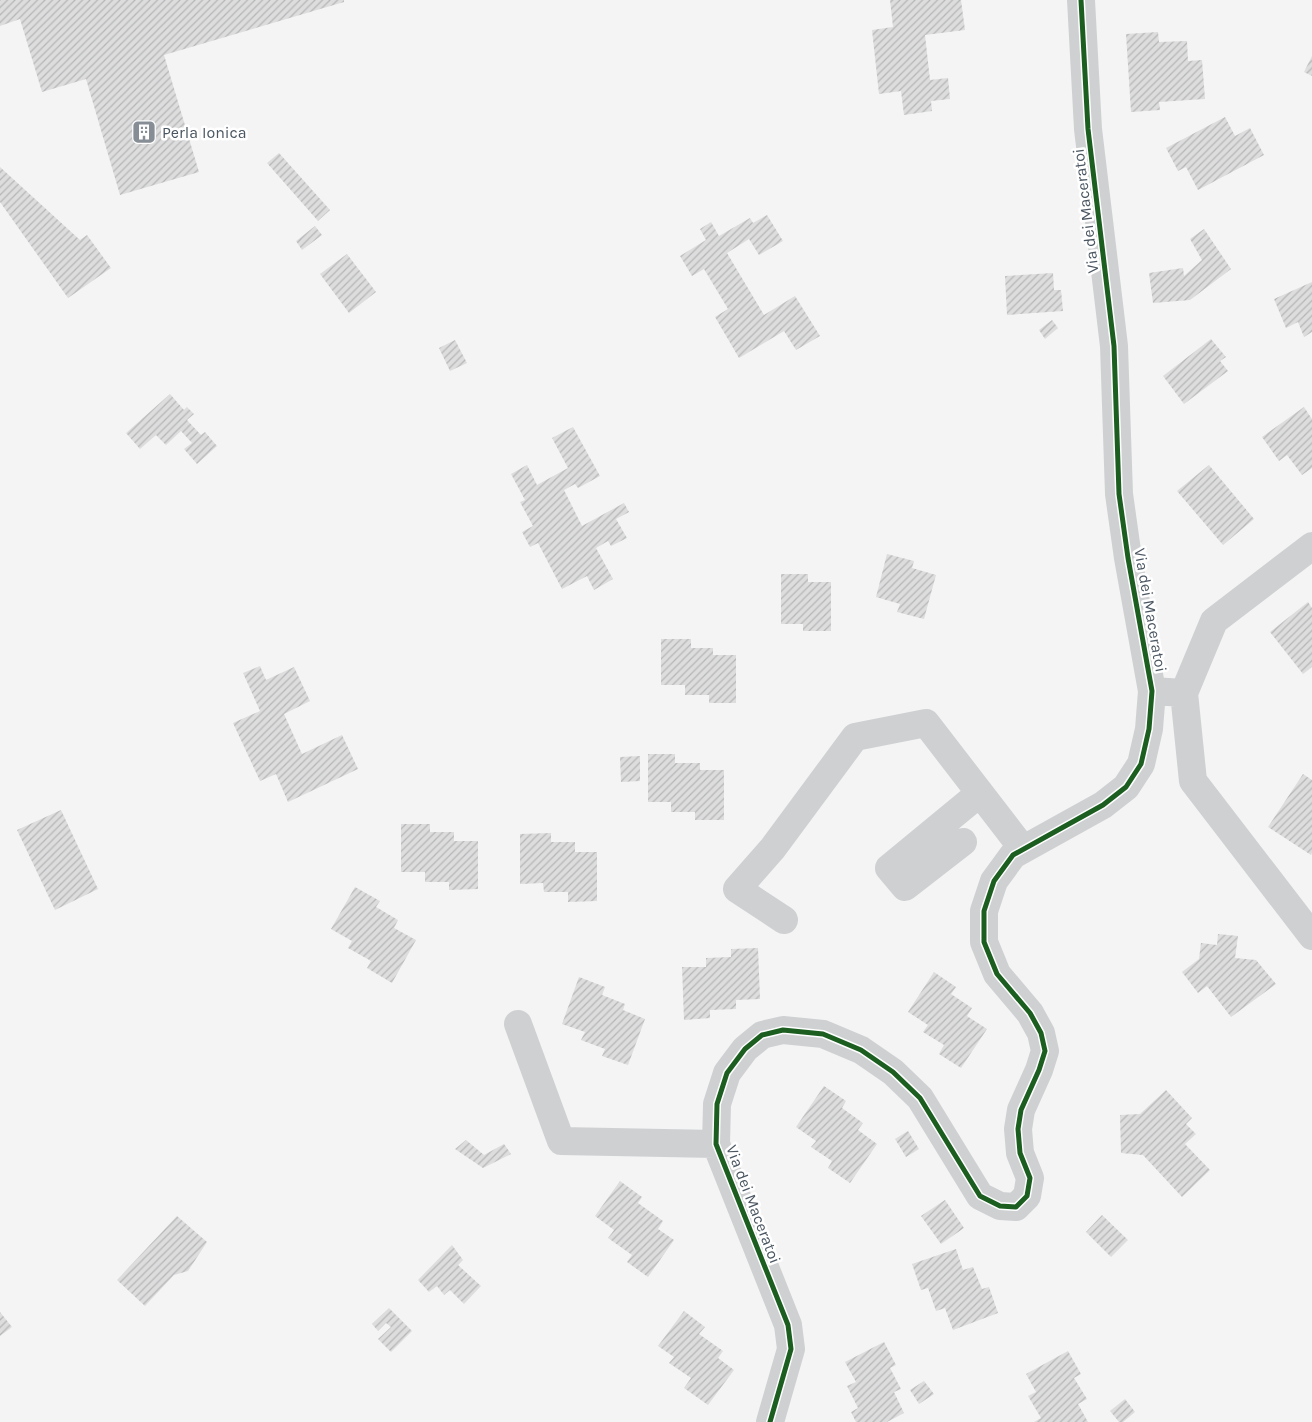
<svg xmlns="http://www.w3.org/2000/svg" width="1312" height="1422" font-family="Karla,sans-serif">
<style>
.building{fill:url(#building-hatch)}
.lines{fill:none;stroke-linecap:round;stroke-linejoin:round}
.street{stroke:#ced0d2;stroke-width:28}
.cycleway-casing{stroke:#fff;stroke-width:8}
.cycleway{stroke:#1b5e20;stroke-width:5}
.labels{text-anchor:middle;stroke-width:5;stroke-linejoin:round;paint-order:stroke}
.poi-label{font-size:16px;fill:#4a5661;stroke:#fff;text-anchor:start}
.street-label{font-size:16px;fill:#4a5661;stroke:#fff}
</style>
<defs>
<pattern id="building-hatch" width="6" height="6" patternUnits="userSpaceOnUse" patternTransform="scale(1.25)"><rect width="6" height="6" fill="#ddddde"/><path d="M-1 1l2-2M0 6l6-6M5 7l2-2" fill="none" stroke="#b5b6b7"/></pattern>
</defs>
<rect width="100%" height="100%" fill="#f4f4f4"/>
<path class="building" d="M0,0H344V2L164,55L199,172L120,195L86,79L42,92L20,19L0,26Z
M890,0H961L965,30L925,35L930,80L948,78L950,99L931,101L932,111L904,115L901,91L879,94L872,30L893,27Z
M1158,32L1159,42L1187,41L1188,61L1202,60L1205,99L1159,102L1160,110L1131,112L1126,34Z
M1312,56V76L1304,72Z
M1225,117L1235,136L1250,128L1264,155L1198,190L1186,167L1178,171L1166,148Z
M279,153L330,210L318,221L267,163Z
M0,167L80,240L87,235L111,268L68,298L0,202Z
M767,215L783,241L759,255L749,239L727,253L764,315L795,296L820,336L796,350L784,331L739,358L715,317L728,309L704,269L692,276L680,256L706,240L700,229L711,222L719,236L750,218L753,223Z
M315,226L322,235L302,250L296,241Z
M1204,229L1231,269L1190,300L1153,303L1149,273L1183,268L1184,276L1202,260L1190,239Z
M347,254L376,292L349,313L320,274Z
M1053,273L1054,290H1061L1063,311L1007,315L1005,276Z
M1312,282V332L1304,337L1298,322L1286,328L1274,299Z
M1052,320L1058,328L1045,339L1039,330Z
M1211,339L1226,357L1220,361L1228,371L1184,404L1163,376Z
M455,340L467,363L450,371L439,348Z
M170,394L184,410L187,407L194,414L187,420L201,435L205,432L217,446L197,464L184,449L192,443L181,431L166,445L156,435L140,449L126,433Z
M1304,407L1312,419V468L1302,475L1287,455L1279,461L1262,437Z
M573,427L600,476L578,488L575,484L564,490L582,526L624,503L629,512L616,519L627,538L611,546L608,541L596,548L613,579L594,590L587,576L562,589L538,543L530,547L522,532L533,526L520,502L525,500L511,474L527,465L537,485L568,468L552,438Z
M1209,465L1254,519L1223,545L1177,491Z
M887,554L914,561L912,568L936,575L924,619L897,612L900,604L876,597Z
M781,574H808V582H831V631H803V624H781Z
M1308,602L1312,608V667L1303,674L1270,632Z
M661,639H691V648H713V655H736V703H709V695H685V685H661Z
M260,666L266,680L294,667L310,701L284,714L302,754L342,735L358,769L288,802L276,774L260,781L233,723L260,711L243,673Z
M648,754H675V763H700V770H724V820H695V812H671V802H648Z
M640,756V781L621,782L620,757Z
M1303,774L1312,780V853L1311,855L1268,827Z
M61,810L98,889L55,910L17,830Z
M401,824H430V832H454V841H478V889L449,890V882H425V872H401Z
M551,833V842H575V852H597V901L568,902V892H544L543,883L520,884V834Z
M355,887L380,901L376,907L398,920L394,928L416,940L392,983L367,968L371,961L348,948L352,941L331,929Z
M1218,934L1238,936L1235,958L1256,960L1276,984L1231,1017L1207,986L1198,993L1182,972L1199,959L1201,943L1217,945Z
M758,948L760,999L736,1000V1009L710,1010V1018L684,1020L682,967H706V958L731,957V949Z
M934,972L956,987L951,994L972,1008L967,1016L987,1029L961,1068L939,1054L944,1045L923,1032L928,1025L908,1012Z
M579,977L605,987L602,995L625,1004L623,1010L645,1019L628,1065L602,1056L605,1049L581,1040L585,1032L562,1024Z
M824,1086L846,1101L842,1108L863,1123L858,1130L877,1144L850,1183L828,1168L832,1161L811,1147L816,1141L796,1127Z
M1166,1090L1192,1118L1186,1124L1196,1134L1185,1144L1210,1170L1182,1197L1143,1155L1121,1153L1120,1115L1140,1114Z
M908,1131L919,1149L906,1157L895,1139Z
M466,1140L484,1155L504,1144L511,1154L483,1168L455,1149Z
M620,1181L642,1197L638,1203L663,1221L658,1229L674,1240L648,1277L627,1262L632,1255L608,1238L614,1230L595,1216Z
M945,1200L964,1228L941,1244L921,1216Z
M1102,1215L1128,1240L1111,1257L1086,1232Z
M177,1216L207,1242L188,1271L174,1275L145,1306L117,1280Z
M452,1245L463,1260L458,1265L481,1286L464,1304L450,1290L444,1295L437,1286L429,1292L418,1280Z
M956,1249L963,1270L973,1267L982,1289L989,1287L998,1313L953,1330L945,1308L936,1311L928,1288L921,1290L912,1264Z
M389,1308L412,1331L391,1352L378,1339L391,1327L386,1323L378,1331L372,1324Z
M684,1311L705,1327L699,1334L723,1351L718,1358L734,1370L708,1405L684,1388L691,1378L669,1363L674,1357L658,1346Z
M0,1312L12,1327L0,1336Z
M884,1342L896,1365L890,1368L901,1389L894,1392L904,1413L887,1422H856L851,1412L858,1408L847,1386L856,1382L845,1362Z
M1068,1351L1081,1374L1074,1378L1087,1399L1078,1404L1088,1422H1034L1041,1418L1028,1396L1036,1392L1026,1374Z
M924,1381L934,1394L919,1404L910,1390Z
M1125,1399L1135,1412L1123,1422H1119L1110,1411Z"/>
<g class="lines">
<path class="street" d="M1152,691L1184,693L1193,781L1312,936
M1184,693L1214,621L1312,546
M963,842L905,887L889,868L980,793
M784,920L737,889L773,848L855,737L926,723L1023,849
M518,1024L561,1141L716,1144
M770,1422L791,1349L788,1325L716,1144L717,1104L727,1073L745,1049L762,1035L783,1030L823,1034L861,1050L893,1072L920,1098L980,1196L1000,1206L1016,1207L1027,1196L1030,1178L1020,1153L1018,1129L1021,1110L1039,1070L1045,1051L1041,1033L1030,1013L997,974L984,942V911L994,881L1013,855L1103,805L1126,787L1141,764L1149,729L1152,691L1128,558L1119,494L1114,346L1088,129L1081,0"/>
<g class="cycleway-casing">
<path id="cycleway" d="M770,1422L791,1349L788,1325L716,1144L717,1104L727,1073L745,1049L762,1035L783,1030L823,1034L861,1050L893,1072L920,1098L980,1196L1000,1206L1016,1207L1027,1196L1030,1178L1020,1153L1018,1129L1021,1110L1039,1070L1045,1051L1041,1033L1030,1013L997,974L984,942V911L994,881L1013,855L1103,805L1126,787L1141,764L1149,729L1152,691L1128,558L1119,494L1114,346L1088,129L1081,0"/>
</g>
<use href="#cycleway" class="cycleway"/>
</g>
<defs>
<g id="building-square" transform="scale(1.25)"><rect x="-9" y="-9" width="18" height="18" rx="4" fill="#868d94" stroke="#fff"/><path d="M-4-6H4V6H1V3H-1V6H-4ZM-2.5-4.3h1.7v1.8h-1.7ZM.8-4.3h1.7v1.8H.8ZM-2.5-1h1.7V.8h-1.7ZM.8-1h1.7V.8H.8Z" fill="#fff"/></g>
</defs>
<g fill-rule="evenodd">
<use href="#building-square" x="144" y="132"/>
</g>
<g class="labels">
<g class="poi-label">
<text x="162" y="138">Perla Ionica</text>
</g>
<g class="street-label">
<text transform="translate(1085 211) rotate(-97)" y="6">Via dei Maceratoi</text>
<text transform="translate(1151 610) rotate(80)" y="6">Via dei Maceratoi</text>
<text transform="translate(754 1204) rotate(69)" y="6">Via dei Maceratoi</text>
</g>
</g>
</svg>
